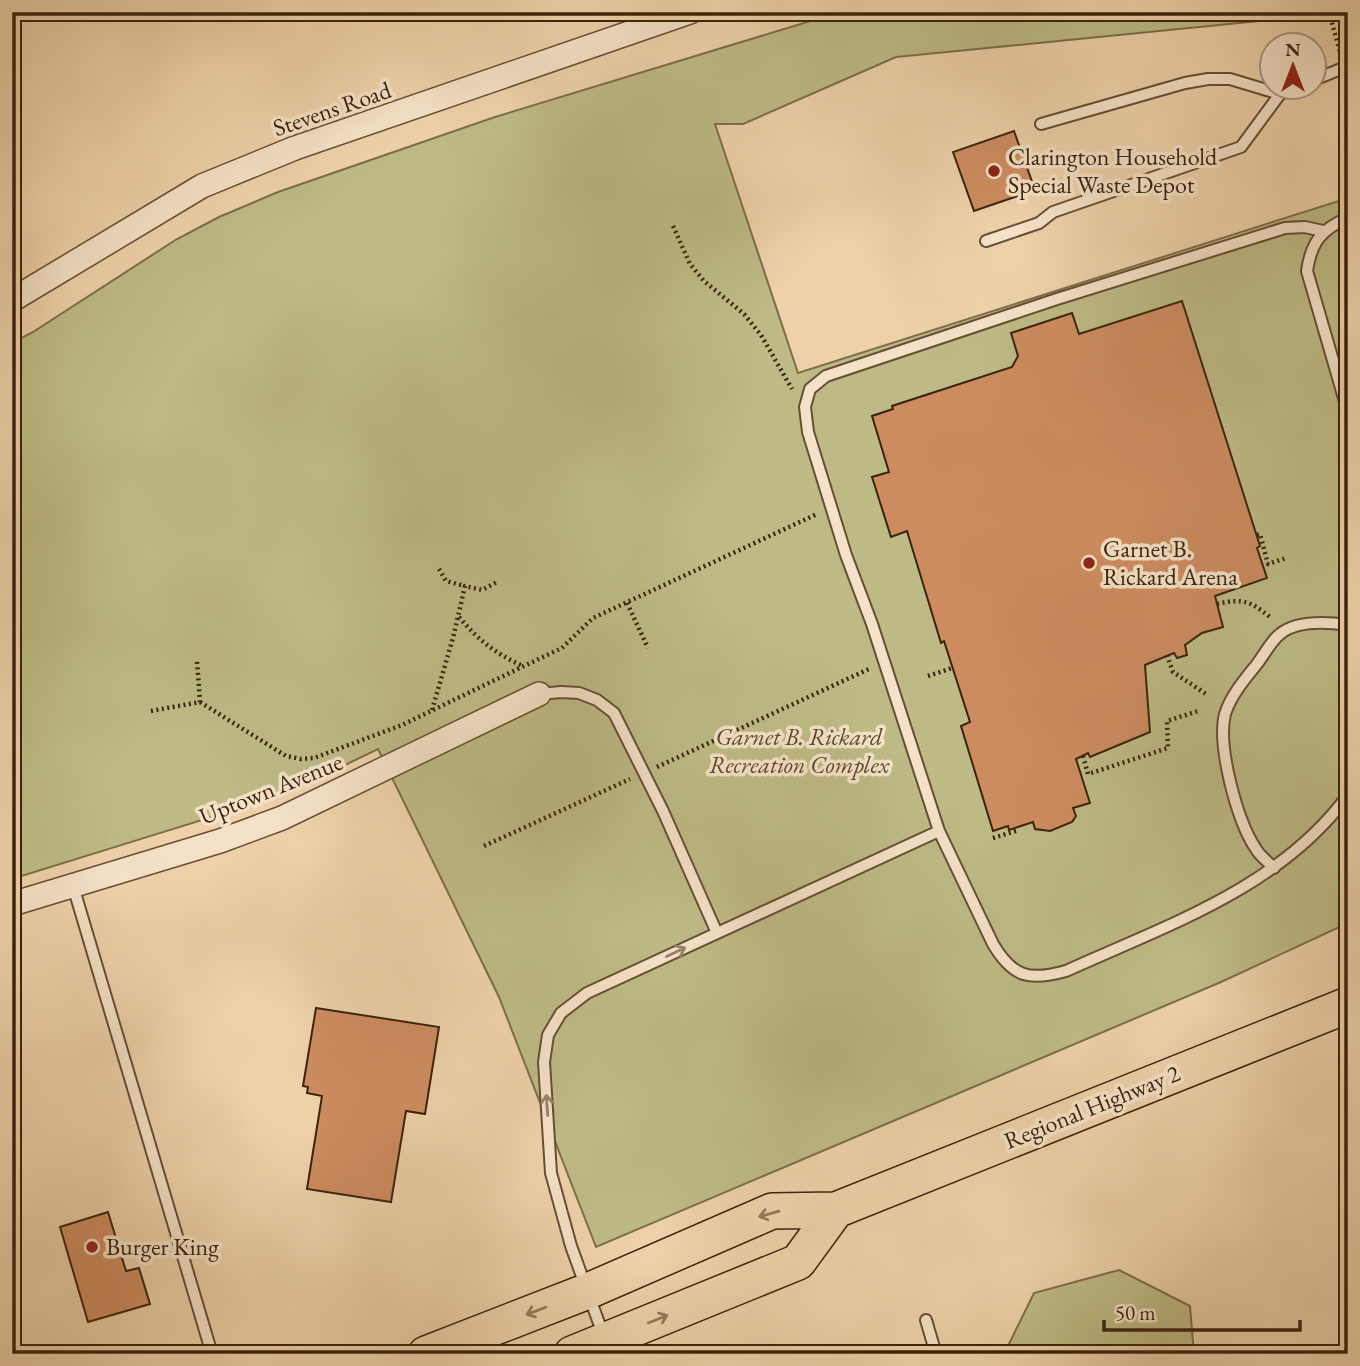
<svg xmlns="http://www.w3.org/2000/svg" width="1360" height="1366" font-family="'EB Garamond',serif">
<style>
.green{fill:#bdba85;stroke:#7c6e49;stroke-width:2}
.building{fill:#cd8c60;stroke:#3a230d;stroke-width:2}
.lines{fill:none;stroke-linecap:round;stroke-linejoin:round}
.lane-casing{stroke:#674e34;stroke-width:14}
.street-casing{stroke:#674e34;stroke-width:26}
.primary-casing{stroke:#3a230d;stroke-width:38}
.path{stroke:#3a230d;stroke-width:4.5;stroke-dasharray:2 3.5;stroke-linecap:butt}
.lane{stroke:#f4e1c7;stroke-width:10}
.street{stroke:#f4e1c7;stroke-width:23}
.primary{stroke:#eed1a9;stroke-width:35}
.oneway{stroke:#97826a}
.oneway2{stroke:#947a5b}
.poi-dot{fill:#8f2418;stroke:#f4e1c7;stroke-width:2.5}
.labels{text-anchor:middle;stroke-width:7;stroke-linejoin:round;paint-order:stroke}
.street-label{font-size:24px;fill:#3a230d;stroke:#f4e1c7}
.poi-label{font-size:24px;fill:#3a230d;stroke:#f4e1c7;text-anchor:start}
.park-label{font-size:24px;font-style:italic;fill:#5b492b;stroke:#f4e1c7}
</style>
<rect width="100%" height="100%" fill="#eed1a9"/>
<filter id="stains"><feTurbulence type="fractalNoise" baseFrequency=".00286" numOctaves="4"/><feColorMatrix values="0 0 0 0 .2 0 0 0 0 .09 0 0 0 0 .02 0 0 0 .5 -.17"/></filter>
<radialGradient id="worn" r=".72"><stop offset=".6" stop-color="#630" stop-opacity="0"/><stop offset="1" stop-color="#630" stop-opacity=".3"/></radialGradient>
<path class="green" d="M840,12H1309L1311,16L896,57L743,124H715L798,373L1348,198V923L1221,982L596,1247L499,997L378,749L304,785L260,802L12,879V343L33,332L177,239L219,217L278,192L495,117Z
M1119,1270L1190,1306L1194,1354H1004L1034,1293Z"/>
<path class="building" d="M1014,131L1035,190L974,211L953,152Z
M1182,301L1260,546L1257,548L1267,578L1215,596L1223,627L1202,633L1185,645L1187,655L1177,658L1174,653L1145,665L1150,732L1090,757L1088,753L1076,759L1090,803L1073,808L1076,816L1072,822L1050,831L1035,829L1033,822L1009,830L1008,826L993,831L961,726L970,722L944,641L941,643L907,531L891,537L872,477L889,472L872,416L893,409L892,406L1012,367L1018,356L1011,333L1072,313L1079,334Z
M316,1008L439,1027L425,1114L406,1111L391,1202L307,1189L322,1096L307,1093L308,1087L303,1086Z
M108,1212L126,1271L139,1268L150,1304L88,1322L60,1227Z"/>
<g class="lines">
<g class="lane-casing">
<path id="lane" d="M1314,80L1348,66
M1041,124L1185,83L1208,79H1230L1280,94L1297,88
M1348,218C1321,229 1311,243 1307,271L1348,412
M1323,231L1305,227L1285,228L1057,299L826,376L810,389L805,407L808,432L846,555L872,624L939,831L993,944C1013,978 1030,981 1066,971C1167,925 1280,888 1348,795
M986,241L1039,223L1053,212L1241,147L1280,94
M539,694L561,692L579,693L597,700L614,713L663,811L717,933
M1274,868C1268,862 1260,856 1256,849C1237,821 1217,746 1225,714C1231,695 1245,679 1257,664C1264,655 1271,641 1280,634C1297,620 1327,622 1348,625
M73,886L212,1354
M926,1320L936,1354
M604,1337L571,1246L551,1173L544,1062L548,1035L561,1013L587,993L939,831"/>
</g>
<g class="street-casing">
<path id="street" d="M12,300L202,186L295,148L690,12
M12,904L220,841L282,818L539,694"/>
</g>
<g class="primary-casing">
<path id="primary" d="M426,1354L588,1291L772,1211L836,1210L1348,1005
M572,1354L798,1262L836,1210"/>
</g>
<path class="path" d="M1329,12L1340,52
M673,226L690,264L704,281L744,314L761,335L792,389
M1257,535L1260,534L1268,564L1286,558
M439,569L446,581L465,586
M627,603L648,648
M1217,604C1243,598 1250,601 1270,617
M459,617C478,640 496,654 523,666
M1167,655L1173,672L1206,694
M928,676L952,668
M200,702L286,756L301,759L314,758L402,725L524,666L562,648L593,618L817,514
M432,710L453,638L465,586L482,590L497,582
M151,711L200,702L197,661
M1083,756L1088,774L1168,748L1167,721L1198,711
M657,767L869,669
M993,838L1016,831L1015,828
M484,846L630,779"/>
<use href="#lane" class="lane"/>
<use href="#street" class="street"/>
<use href="#primary" class="primary"/>
</g>
<defs><path id="oneway-shaft" d="M-6 0H5M1.5-3L5.5 0L1.5 3" fill="none" stroke-width="1.6" stroke-linecap="round" stroke-linejoin="round" transform="scale(1.75)"/></defs>
<g class="oneway">
<use href="#oneway-shaft" transform="translate(676 952) rotate(-25)"/>
<use href="#oneway-shaft" transform="translate(547 1105) rotate(-94)"/>
</g>
<g class="oneway2">
<use href="#oneway-shaft" transform="translate(769 1214) rotate(164)"/>
<use href="#oneway-shaft" transform="translate(536 1311) rotate(159)"/>
<use href="#oneway-shaft" transform="translate(658 1319) rotate(-22)"/>
</g>
<g class="poi-dot">
<circle cx="994" cy="171" r="7"/>
<circle cx="1089" cy="563" r="7"/>
<circle cx="92" cy="1247" r="7"/>
</g>
<g class="labels">
<g class="street-label">
<text transform="translate(332 109) rotate(-19)" y="8">Stevens Road</text>
<text transform="translate(271 789) rotate(-22)" y="8">Uptown Avenue</text>
<text transform="translate(1092 1107) rotate(-22)" y="8">Regional Highway 2</text>
</g>
<g class="poi-label">
<text x="1008" y="165">Clarington Household<tspan x="1008" dy="28">Special Waste Depot</tspan></text>
<text x="1103" y="557">Garnet B.<tspan x="1103" dy="28">Rickard Arena</tspan></text>
<text x="106" y="1255">Burger King</text>
</g>
<g class="park-label">
<text x="799" y="745">Garnet B. Rickard<tspan x="799" dy="28">Recreation Complex</tspan></text>
</g>
</g>
<rect width="1360" height="1366" fill="none" stroke="#eed1a9" stroke-width="42"/>
<rect x="14" y="14" width="1332" height="1338" fill="none" stroke="#3a230d" stroke-width="3.5"/>
<rect x="21" y="21" width="1318" height="1324" fill="none" stroke="#3a230d" stroke-width="2"/>
<g transform="translate(1293 66)"><circle r="33" fill="#f4e1c7" stroke="#aa957d" stroke-width="2"/>
<path d="M0-5L12 26L0 18L-12 26Z" fill="#8f2418"/>
<text y="-10" font-size="19" font-weight="bold" text-anchor="middle" fill="#3a230d">N</text>
</g>
<path d="M1104 1320v10h196v-10" fill="none" stroke="#3a230d" stroke-width="3.5"/>
<text x="1115" y="1320" font-size="21" fill="#3a230d" stroke="#f4e1c7" stroke-width="5" paint-order="stroke">50 m</text>
<rect width="100%" height="100%" filter="url(#stains)"/>
<rect width="100%" height="100%" fill="url(#worn)"/>
</svg>
